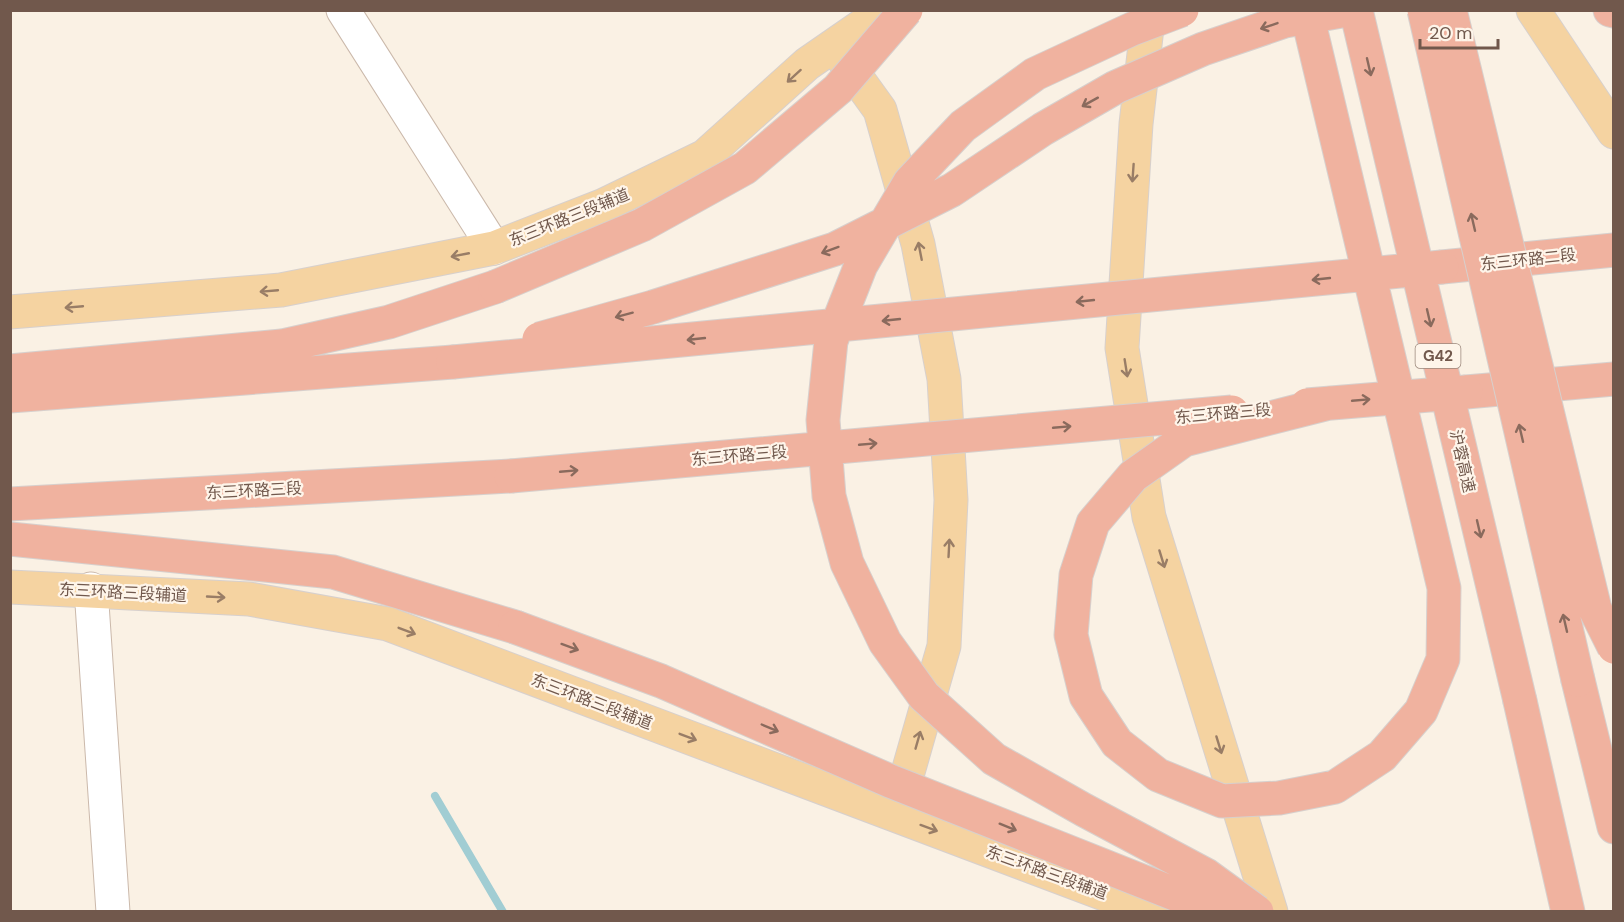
<svg xmlns="http://www.w3.org/2000/svg" width="1624" height="922" font-family="'DM Sans','Noto Sans SC',sans-serif">
<style>
.lines{fill:none;stroke-linecap:round;stroke-linejoin:round}
.stream{stroke:#a1cdd3;stroke-width:8}
.minor-casing{stroke:#cbb9ab;stroke-width:35}
.major-casing{stroke:#d7d0cd;stroke-width:35}
.highway-casing{stroke:#d7d0cd;stroke-width:35}
.minor{stroke:#fff;stroke-width:33}
.major{stroke:#f5d3a1;stroke-width:33}
.highway{stroke:#f0b29f;stroke-width:33}
.highway-bridge-casing{stroke:#d7d0cd;stroke-width:35;stroke-linecap:butt}
.highway-bridge{stroke:#f0b29f;stroke-width:33}
.oneway{stroke:#8a6a5d}
.oneway2{stroke:#997d66}
.labels{text-anchor:middle;stroke-width:4.5;stroke-linejoin:round;paint-order:stroke}
.shield{fill:#fef5ea;stroke:#9b877b;stroke-width:1.5}
.shield-label{font-size:15px;font-weight:bold;fill:#71584c}
.street-label{font-size:16px;fill:#71584c;stroke:#fef5ea}
</style>
<rect width="100%" height="100%" fill="#faf1e4"/>
<g class="lines">
<path class="stream" d="M435,796L503,912"/>
<g class="minor-casing">
<path id="minor" d="M343,10L494,248
M91,589L113,912"/>
</g>
<g class="major-casing">
<path id="major" d="M1149,10L1136,124L1122,348L1149,517L1271,912
M1533,10L1614,132
M836,49L880,110L918,244L944,379L951,500L944,646L896,814
M10,312L281,290L494,248L604,205L705,156L807,64L872,19L895,10
M10,587L249,599L388,624L1152,912"/>
</g>
<g class="highway-casing">
<path id="highway" d="M1610,10L1614,11
M1442,267L1614,250
M10,371L282,346L389,322L495,287
M1466,392L1614,379
M10,396L453,362
M10,504L511,476
M10,539L333,572L515,627
M1578,680L1614,827
M1520,701L1568,912"/>
</g>
<use href="#minor" class="minor"/>
<use href="#major" class="major"/>
<use href="#highway" class="highway"/>
<g class="highway-bridge-casing">
<path id="highway-bridge" d="M1182,10L1132,29L1035,74L963,126L910,182L861,265L831,341L823,420L829,496L847,563L885,642L924,696L994,759L1084,810L1206,875L1257,912
M1306,10L1444,588L1443,659L1421,711L1382,756L1335,787L1279,798L1222,801L1158,775L1117,743L1086,696L1071,635L1076,575L1093,523L1133,476L1184,440L1329,403
M1356,10L1520,701
M1424,10L1578,680
M1450,10L1595,609L1614,647
M495,287L642,225L745,168L838,89L906,10
M539,339L653,307L835,249L952,190L1043,129L1116,87L1203,49L1285,21L1347,10
M453,362L1442,267
M1307,405L1466,392
M511,476L1232,412
M515,627L661,681L890,781L1220,912"/>
</g>
<use href="#highway-bridge" class="highway-bridge"/>
</g>
<defs><path id="oneway-shaft" d="M-6 0H5M1.5-3L5.5 0L1.5 3" fill="none" stroke-width="1.6" stroke-linecap="round" stroke-linejoin="round" transform="scale(1.5)"/></defs>
<g class="oneway">
<use href="#oneway-shaft" transform="translate(1269 26) rotate(161)"/>
<use href="#oneway-shaft" transform="translate(1369 67) rotate(77)"/>
<use href="#oneway-shaft" transform="translate(1090 102) rotate(151)"/>
<use href="#oneway-shaft" transform="translate(1473 222) rotate(-103)"/>
<use href="#oneway-shaft" transform="translate(830 250) rotate(160)"/>
<use href="#oneway-shaft" transform="translate(1321 279) rotate(174)"/>
<use href="#oneway-shaft" transform="translate(1085 301) rotate(174)"/>
<use href="#oneway-shaft" transform="translate(624 315) rotate(165)"/>
<use href="#oneway-shaft" transform="translate(1429 318) rotate(77)"/>
<use href="#oneway-shaft" transform="translate(891 320) rotate(174)"/>
<use href="#oneway-shaft" transform="translate(696 339) rotate(174)"/>
<use href="#oneway-shaft" transform="translate(1361 400) rotate(-5)"/>
<use href="#oneway-shaft" transform="translate(1062 427) rotate(-5)"/>
<use href="#oneway-shaft" transform="translate(1521 433) rotate(-103)"/>
<use href="#oneway-shaft" transform="translate(868 444) rotate(-5)"/>
<use href="#oneway-shaft" transform="translate(569 471) rotate(-5)"/>
<use href="#oneway-shaft" transform="translate(1479 529) rotate(77)"/>
<use href="#oneway-shaft" transform="translate(1565 623) rotate(-103)"/>
<use href="#oneway-shaft" transform="translate(570 647) rotate(20)"/>
<use href="#oneway-shaft" transform="translate(770 728) rotate(23)"/>
<use href="#oneway-shaft" transform="translate(1008 827) rotate(22)"/>
</g>
<g class="oneway2">
<use href="#oneway-shaft" transform="translate(794 76) rotate(138)"/>
<use href="#oneway-shaft" transform="translate(1133 173) rotate(94)"/>
<use href="#oneway-shaft" transform="translate(920 251) rotate(-101)"/>
<use href="#oneway-shaft" transform="translate(460 255) rotate(169)"/>
<use href="#oneway-shaft" transform="translate(269 291) rotate(175)"/>
<use href="#oneway-shaft" transform="translate(74 307) rotate(175)"/>
<use href="#oneway-shaft" transform="translate(1126 368) rotate(81)"/>
<use href="#oneway-shaft" transform="translate(949 548) rotate(-87)"/>
<use href="#oneway-shaft" transform="translate(1162 559) rotate(73)"/>
<use href="#oneway-shaft" transform="translate(216 597) rotate(3)"/>
<use href="#oneway-shaft" transform="translate(407 631) rotate(21)"/>
<use href="#oneway-shaft" transform="translate(688 737) rotate(21)"/>
<use href="#oneway-shaft" transform="translate(918 740) rotate(-74)"/>
<use href="#oneway-shaft" transform="translate(1219 745) rotate(73)"/>
<use href="#oneway-shaft" transform="translate(929 828) rotate(20)"/>
</g>
<g class="labels">
<rect class="shield" x="1415.5" y="344" width="45" height="24" rx="4.5"/>
<g class="shield-label">
<text x="1438" y="361">G42</text>
</g>
<g class="street-label">
<text transform="translate(569 217) rotate(-22)" y="6">东三环路三段辅道</text>
<text transform="translate(1528 259) rotate(-6)" y="6">东三环路二段</text>
<text transform="translate(1223 413) rotate(-5)" y="6">东三环路三段</text>
<text transform="translate(739 455) rotate(-5)" y="6">东三环路三段</text>
<text transform="translate(1463 461) rotate(77)" y="6">沪蓉高速</text>
<text transform="translate(254 490) rotate(-3)" y="6">东三环路三段</text>
<text transform="translate(123 592) rotate(3)" y="6">东三环路三段辅道</text>
<text transform="translate(592 701) rotate(21)" y="6">东三环路三段辅道</text>
<text transform="translate(1047 872) rotate(20)" y="6">东三环路三段辅道</text>
</g>
</g>
<rect width="1624" height="922" fill="none" stroke="#71584c" stroke-width="24"/>
<path d="M1420 39v9h78v-9" fill="none" stroke="#71584c" stroke-width="3"/>
<text x="1429" y="39" font-size="18" fill="#71584c" stroke="#fef5ea" stroke-width="4.5" paint-order="stroke">20 m</text>
</svg>
